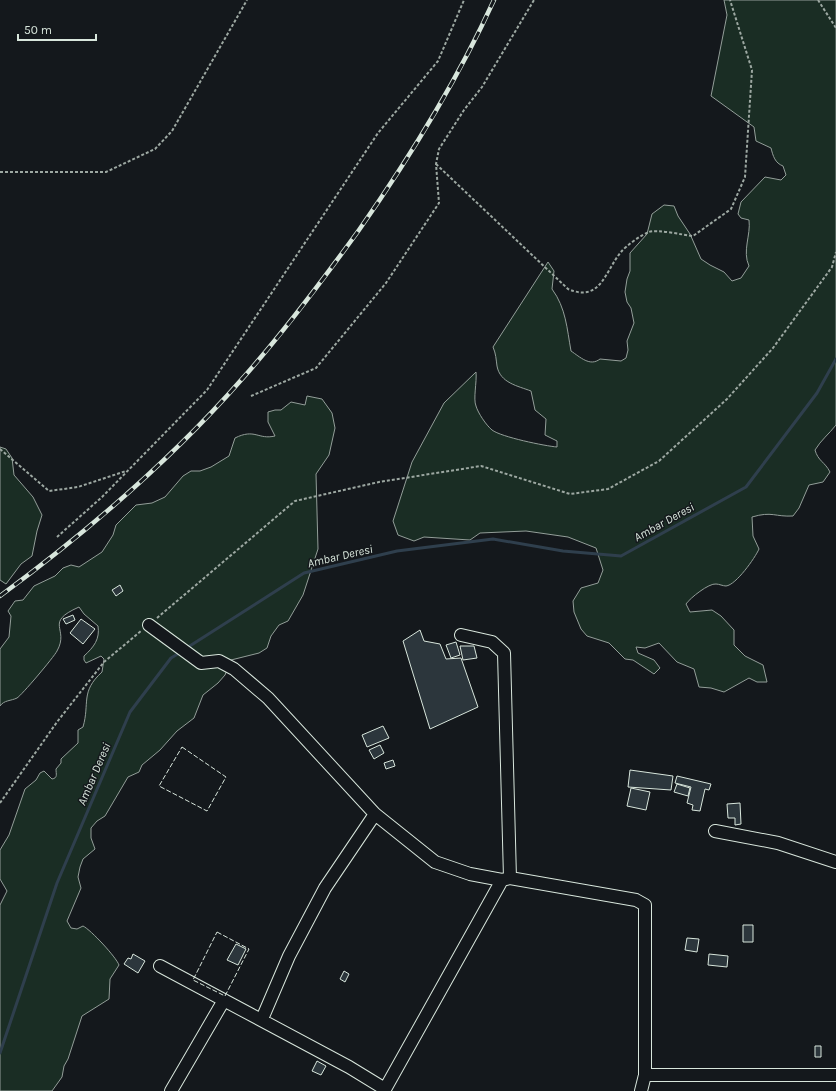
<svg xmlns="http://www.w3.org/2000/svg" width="836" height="1091" font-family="Karla,sans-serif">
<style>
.green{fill:#1a2d24;stroke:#939e99}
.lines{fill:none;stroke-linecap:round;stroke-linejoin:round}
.stream{stroke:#2f3f4d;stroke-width:3}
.building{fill:#2c363c;stroke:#d8e6dc}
.minor-casing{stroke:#d8e6dc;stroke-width:14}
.path{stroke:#9da8a2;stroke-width:2;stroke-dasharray:3 2;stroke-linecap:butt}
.minor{stroke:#14181c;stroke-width:12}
.rail-casing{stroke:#d8e6dc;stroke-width:4.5}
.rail{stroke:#14181c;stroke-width:3;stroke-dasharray:9;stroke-linecap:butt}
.fence{stroke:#d8e6dc;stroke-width:1;stroke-dasharray:5 2;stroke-linecap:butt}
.labels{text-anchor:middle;stroke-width:3;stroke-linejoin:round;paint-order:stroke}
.water-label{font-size:12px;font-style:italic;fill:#d8e6dc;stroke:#14181c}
</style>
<rect width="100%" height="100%" fill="#14181c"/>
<path class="green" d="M724,0H836V425C829,434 821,440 815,450C818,461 825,462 830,472L823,482L809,485L799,508L793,516C775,517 772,511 752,517L753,536L759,549C755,558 736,585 726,586C723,586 719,584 716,584C709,583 690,598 686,604L690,612L712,610L721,616L734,630V645L745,656L763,665L767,682H757L749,678L724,692L711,688L699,687L694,669L677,662L659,643L645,648L636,647L638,653L654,660L660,668L654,674L633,660L625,659L609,643L587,636L581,629L574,612L573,601L581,588L598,583L603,570L596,548L568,537L526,531L480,533L470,540L424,537L414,541L398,535L393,521L412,462L444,403L476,372C477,382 473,399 476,406C478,413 486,425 492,430C501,437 545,446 557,447V441L545,435L546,419L535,410L531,391C518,386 500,383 497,366C496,359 496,354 493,347L548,262L554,271L552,289C566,308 567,329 571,351C580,357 590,367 600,359L621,361L626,358L628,350L627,341L634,323L631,308L627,302L625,292L627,279L630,271V253L647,234L652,214L664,205L674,206L678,216L690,234L701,259L710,265L724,272L732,281L741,278L749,266C742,251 751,235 749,220L741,218L738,214L741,202L765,177L781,180L786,175L783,166C775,163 773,156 771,148L756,141L754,127L711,96L727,15Z
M307,396L322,399L332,413L335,428L329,455L316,474L318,549L303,595L288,621L279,625L271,636L267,648L259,653L231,660L225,675L218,683L203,695L194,718L177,731L160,750L142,765L139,772L128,777L105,816L97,821L91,828V838L95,849L83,859L80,867L78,877L81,888L67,921L71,928L77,929L83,926C91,930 116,957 119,965L110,979L109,999L82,1016L68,1059L64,1066L62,1077L52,1091H0V905L7,891L0,879V850L9,835L25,789L36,780L40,773L44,771L52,779C58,778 56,774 56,769L61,763V759L78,743V730L83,727C90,703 80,692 102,672L104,659L101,656L86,663L84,660V656C94,647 100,639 98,626L84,614L79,607C43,623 70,628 57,651C54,657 21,696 17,698C11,701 4,700 0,706V649L9,637L11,616L8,611L15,601L23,600L34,586L55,576L63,568L71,565L79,567L102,552L113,535L116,525L136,505L152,503L165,497L183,476L191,471H200L211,467L229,456L235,438C255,428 258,440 275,436L268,422V412L275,410H281L291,402L305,405Z
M0,447L6,449L12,458L14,475L33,497L42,515L37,531L32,556L21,564L6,584L0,580Z"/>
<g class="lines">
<path class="stream" d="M185,649L304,573L397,551L493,539L563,551L621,556L746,487L817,393L836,359
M0,1053L57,883L130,712L171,658L181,652"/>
</g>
<path class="building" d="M120,585L123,591L116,596L112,590Z
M73,615L75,620L66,624L63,619Z
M81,619L95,629L83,644L70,633Z
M420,630L424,641L440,644L446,659L461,658L478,707L430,729L403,641Z
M456,642L460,655L451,658L446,645Z
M460,646H474L477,658L463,660Z
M383,726L389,738L367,747L362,735Z
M380,745L384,753L374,759L369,750Z
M393,760L395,766L386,769L384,763Z
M630,770L673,776L671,790L628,787Z
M677,776L711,784L709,790L705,789L700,811L692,810L693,805L687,803L691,787L675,783Z
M677,784L690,788L688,796L674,792Z
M631,788L650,792L646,810L627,806Z
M740,803L741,824L735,825V818H728L727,804Z
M743,925H753V942H743Z
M687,938L699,939L697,952L685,950Z
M236,944L246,949L238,965L227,960Z
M133,954L145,961L138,973L124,964L128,958L131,959Z
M709,954L728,956L727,967L708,965Z
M344,971L349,974L345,982L340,979Z
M815,1046H821V1057H815Z
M317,1061L326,1066L321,1075L312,1071Z"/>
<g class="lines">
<g class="minor-casing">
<path id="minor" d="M149,625L201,663L219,661L234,669L268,698L375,814L435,862L470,874L502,880
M461,635L492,642L504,653L510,878
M715,831L778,843L836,862
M160,966L349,1067L385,1089
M262,1019L289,956L325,888L375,814
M645,1075H836
M171,1091L224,1000
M384,1091L502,880L510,878L636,900L645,905V1075L641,1091"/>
</g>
<path class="path" d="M818,0L836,28
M436,164L568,289C601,303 605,271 621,252C627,245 641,235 649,232C657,229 683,235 693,236L731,209L745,177L752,70L730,0
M0,172H106L155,149L172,131L247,0
M251,396L316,368L386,283L439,203L436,164L439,149L464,110L482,87L534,0
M0,449L49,491L78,487L126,471
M57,537L102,497L207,390L378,133L438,61L464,0
M157,618L295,501L379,482L481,466L570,494L608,489L659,461L727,399L773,348L832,267L836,252
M0,803L57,722L104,662L141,631"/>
<use href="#minor" class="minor"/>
<g class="rail-casing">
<path id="rail" d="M0,596C87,532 171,460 242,379C284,332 322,281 359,230C410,157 457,81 494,0"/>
</g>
<use href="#rail" class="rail"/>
<path class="fence" d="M182,747L226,777L207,811L159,786Z
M217,932L249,949L225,996L193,980Z"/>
</g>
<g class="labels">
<g class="water-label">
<text transform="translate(664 522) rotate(-29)" y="4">Ambar Deresi</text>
<text transform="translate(340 556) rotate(-13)" y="4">Ambar Deresi</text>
<text transform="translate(94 774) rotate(-67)" y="4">Ambar Deresi</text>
</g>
</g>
<path d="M18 34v6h78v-6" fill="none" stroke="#d8e6dc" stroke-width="2"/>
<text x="24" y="34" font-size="12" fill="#d8e6dc" stroke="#14181c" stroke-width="3" paint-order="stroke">50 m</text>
</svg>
